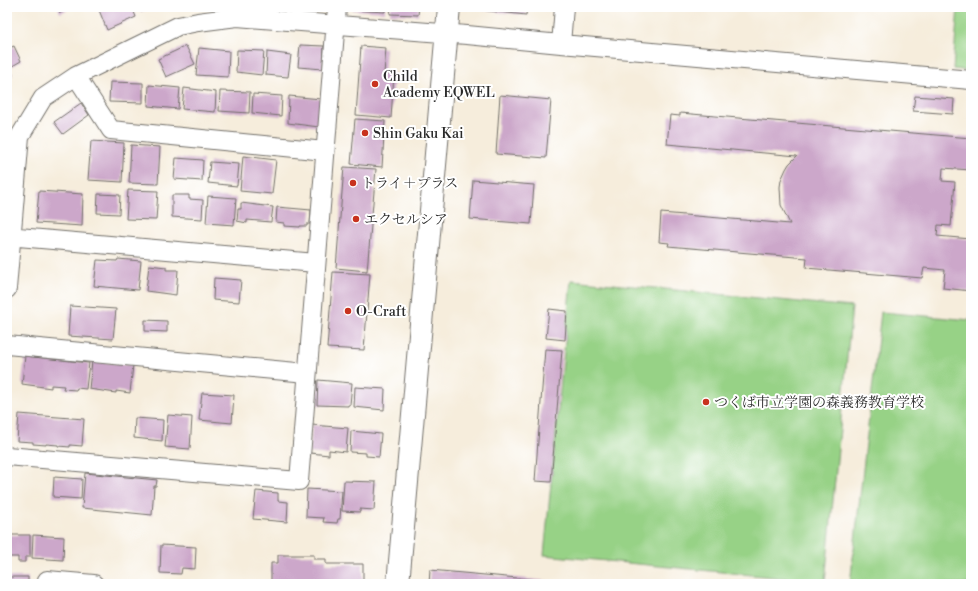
<svg xmlns="http://www.w3.org/2000/svg" width="978" height="591" font-family="'Libre Bodoni','Noto Serif JP',serif">
<style>
.green{fill:#97d286;stroke:#617e58}
.building{fill:#cca7ca}
.lines{fill:none;stroke-linecap:round;stroke-linejoin:round}
.minor-casing{stroke:#726f69;stroke-width:20}
.tertiary-casing{stroke:#726f69;stroke-width:24}
.minor{stroke:#fff;stroke-width:18}
.tertiary{stroke:#fff;stroke-width:22}
.poi-dot{fill:#c8321e;stroke:#fff;stroke-width:1.5}
.labels{text-anchor:middle;stroke-width:4;stroke-linejoin:round;paint-order:stroke}
.poi-label{font-size:14px;fill:#2b2b2b;stroke:#fff;text-anchor:start}
</style>
<rect width="100%" height="100%" fill="#fff"/>
<filter id="ink" filterUnits="userSpaceOnUse"><feTurbulence type="fractalNoise" baseFrequency=".025" numOctaves="2"/><feDisplacementMap in="SourceGraphic" scale="8" xChannelSelector="R" yChannelSelector="G"/><feConvolveMatrix kernelMatrix="1 2 1 2 8 2 1 2 1" color-interpolation-filters="sRGB"/></filter>
<filter id="wash" filterUnits="userSpaceOnUse"><feTurbulence type="fractalNoise" baseFrequency=".012" numOctaves="4" result="noise"/><feDisplacementMap in="SourceGraphic" scale="16" xChannelSelector="R" yChannelSelector="G"/><feGaussianBlur stdDeviation="0.9" result="paint"/><feColorMatrix in="noise" values="0 0 0 0 0 0 0 0 0 0 0 0 0 0 0 0 0 1.4 0 .05"/><feComposite in="paint" operator="in"/></filter>
<g filter="url(#wash)">
<rect width="100%" height="100%" fill="#f6eddc"/>
<path class="green" d="M958,7H971V71L953,69Z
M571,280L852,307L825,582L544,555Z
M881,312L971,320V584H850Z"/>
<g id="blocks">
<path class="building" d="M58,7H73L60,13Z
M106,7H132L136,17L107,30L99,10Z
M139,7H159L153,10L152,7L141,12Z
M353,7H385V12L353,10Z
M391,7H419L418,15L390,14Z
M480,7H527L526,15L480,10Z
M300,45L324,46L323,69L298,67Z
M14,46L21,61L9,68L13,75L7,77V49Z
M186,46L195,64L166,77L158,59Z
M361,46L386,48L384,74H394L391,118L356,115Z
M199,48L229,51L228,77L196,75Z
M237,50L264,51L262,75L236,72Z
M267,52L291,55L288,77L266,75Z
M110,82L143,83V103L109,102Z
M149,85L180,88L178,109L148,106Z
M184,88L216,92L215,112L182,109Z
M220,91L250,92L249,113L219,111Z
M253,94L282,96L281,116L252,113Z
M500,95L551,100L546,158L496,154Z
M289,96L321,99L319,127L288,123Z
M915,96L954,99L953,114L913,111Z
M81,103L89,115L63,134L54,122Z
M680,113L971,138V170L943,168L942,181L955,182L951,226L938,225L937,236L971,239V291L943,288L945,270L924,268L922,278L806,268L807,258L668,246L669,243L659,242L661,213L790,224L781,205L780,187L781,180L786,169L789,164L797,156L667,144L670,115L680,116Z
M355,119L385,121L382,167L351,164Z
M91,141L124,143L122,182L88,180Z
M131,145L160,147L158,184L129,183Z
M243,156L276,160L272,194L240,191Z
M176,158L203,160L202,181L174,179Z
M210,162L239,164L237,186L208,183Z
M344,167L376,169L367,271L336,268Z
M473,180L534,185L531,224L470,219Z
M128,190L158,191L156,220L126,219Z
M39,191L83,194L82,226L36,223Z
M98,194L120,195L119,214L97,213Z
M172,195H189V199L203,200L202,219L172,217Z
M208,196L236,198L234,225L206,223Z
M241,203L273,207L271,222L247,220V223L237,221L238,209H241Z
M277,207L311,210L310,224H307V226H300V227L284,226V223L276,222Z
M118,259L141,261L138,290L94,286L97,260L117,261Z
M149,265L166,267V270H178L176,295L146,291Z
M333,272L370,274L364,350L327,348Z
M214,278L241,280L239,302L213,300Z
M70,306L116,309L113,339L68,336Z
M549,309L567,311L565,340L546,338Z
M145,320L167,321V332L145,331Z
M545,349L562,350L551,482L535,481Z
M25,356L89,363L86,389L77,388L76,390L63,389L64,386L51,385V388L22,384Z
M92,361L133,365L130,393L116,391V393L89,389Z
M318,380L352,383L350,405H348V406L317,405Z
M355,387L385,389L384,410L354,407Z
M202,393L234,395L232,423L199,420Z
M19,414L84,419L82,446L70,445V447L58,446V445L46,444V445L33,444V442L17,441Z
M168,415L192,417L190,449L165,447Z
M135,418L163,420L162,441L134,438Z
M312,425L348,428L346,452L329,450V455L310,453Z
M351,431L381,434L379,457L366,456V453L350,452Z
M85,473L157,480L156,486H154L152,515L82,508Z
M54,477L82,479L81,499L53,497Z
M344,481L376,482L374,510L360,509V512L342,511Z
M307,489L342,491L340,519H338L337,523L323,522L324,518L306,517Z
M256,491L278,493V501L288,502L287,522L253,519Z
M7,535H30V557H25V562H18V557H7Z
M33,535L64,537L63,560L32,558Z
M161,545L196,547L195,569L182,568L181,574L160,573Z
M278,555H314V559H326V564H363V584H271V563H278Z
M430,570L572,583V584H429Z
M7,577H28V584H7Z"/>
</g>
</g>
<g filter="url(#ink)">
<use href="#blocks" fill-opacity="0" stroke="#726f69" stroke-width="1"/>
<g class="lines">
<g class="minor-casing">
<path id="minor" d="M561,44L564,7
M76,76L111,130L325,151
M7,236L316,263
M7,289L20,136L43,98L76,76L178,26L198,22L237,17L467,35L561,44L971,80
M7,345L307,373
M7,456L299,481L337,7
M47,584V580L94,584"/>
</g>
<g class="tertiary-casing">
<path id="tertiary" d="M398,584L449,7"/>
</g>
<use href="#minor" class="minor"/>
<use href="#tertiary" class="tertiary"/>
</g>
</g>
<g class="poi-dot">
<circle cx="375" cy="84" r="4"/>
<circle cx="365" cy="133" r="4"/>
<circle cx="353" cy="183" r="4"/>
<circle cx="356" cy="219" r="4"/>
<circle cx="348" cy="311" r="4"/>
<circle cx="706" cy="402" r="4"/>
</g>
<g class="labels">
<g class="poi-label">
<text x="383" y="81">Child<tspan x="383" dy="16">Academy EQWEL</tspan></text>
<text x="373" y="138">Shin Gaku Kai</text>
<text x="361" y="188">トライ＋プラス</text>
<text x="364" y="224">エクセルシア</text>
<text x="356" y="316">O-Craft</text>
<text x="714" y="407">つくば市立学園の森義務教育学校</text>
</g>
</g>
<rect width="978" height="591" fill="none" stroke="#fff" stroke-width="24"/>
</svg>
